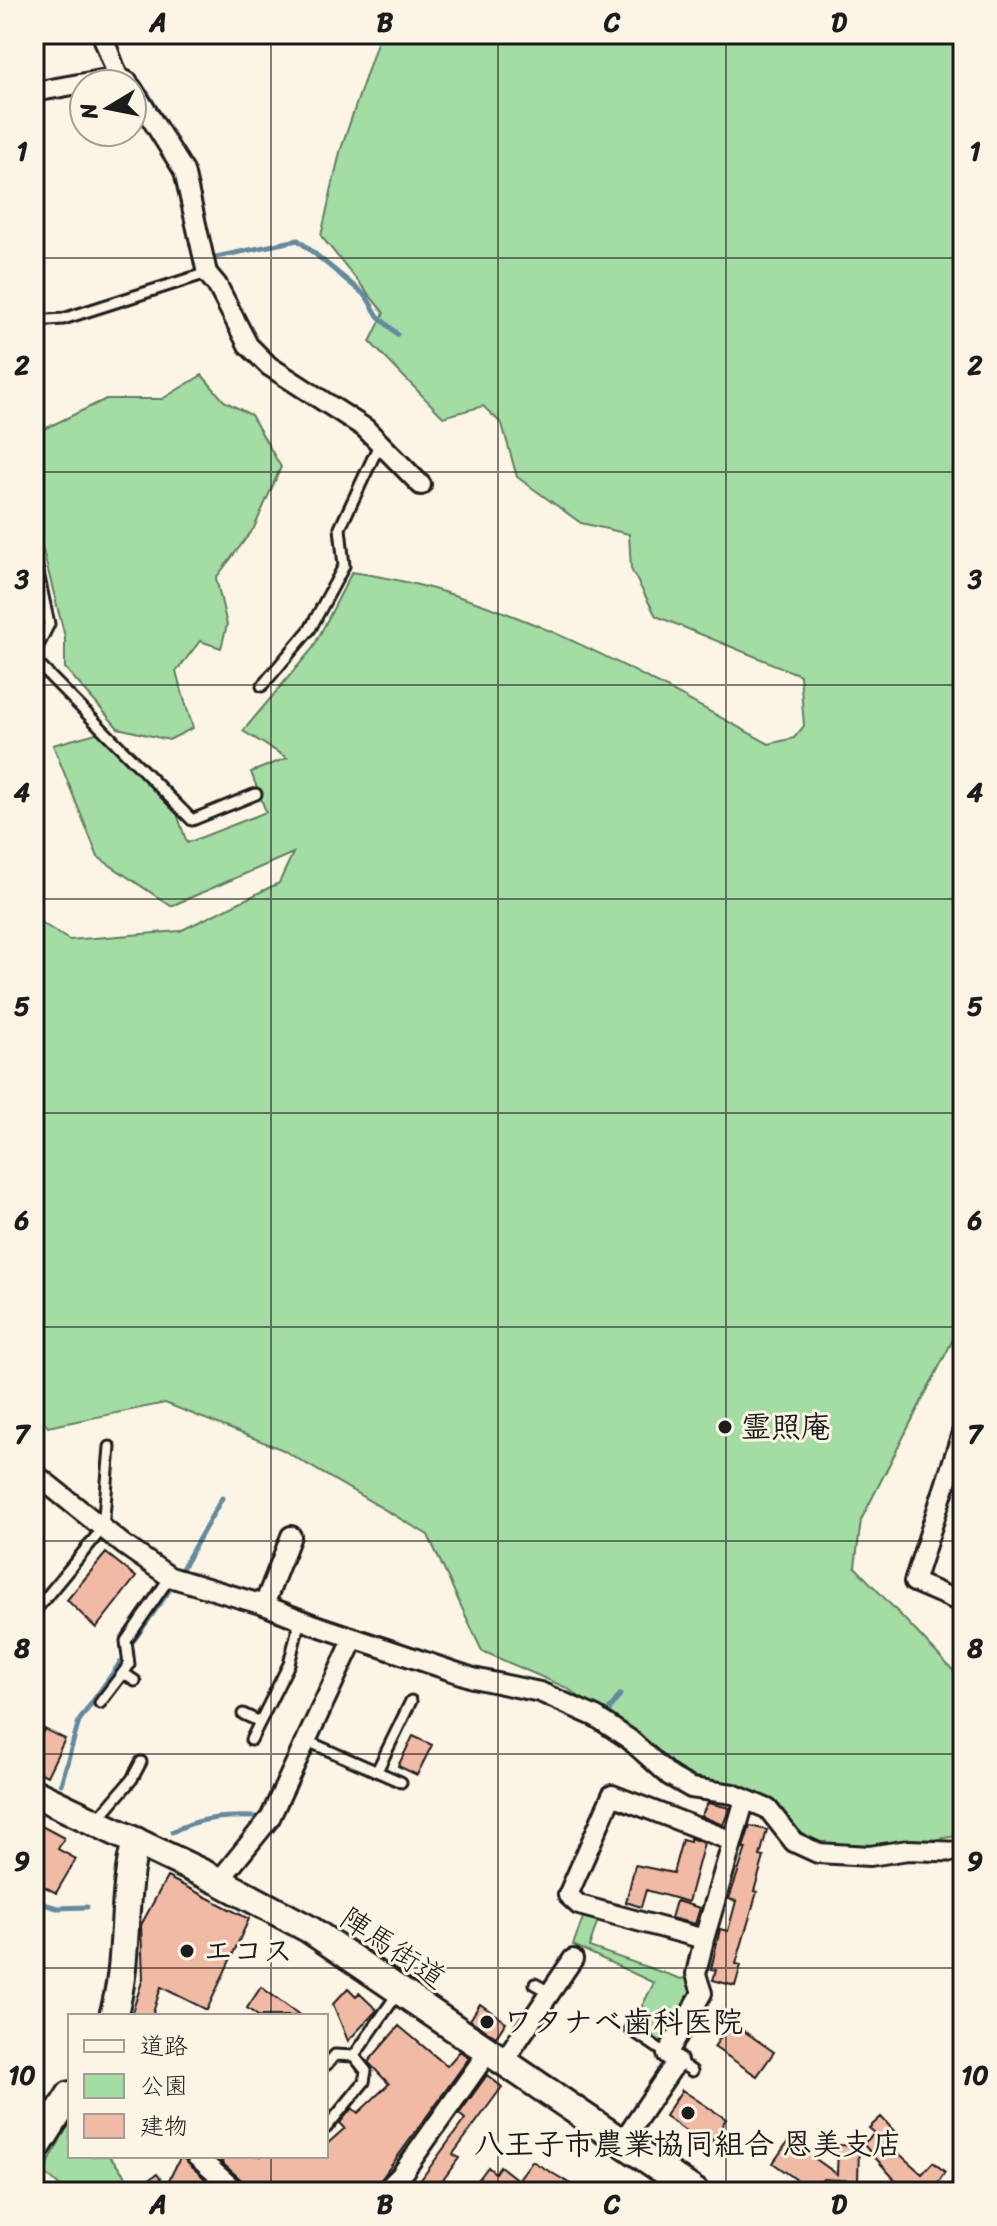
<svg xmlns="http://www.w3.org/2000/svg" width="997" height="2226" font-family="Sriracha,'Klee One',sans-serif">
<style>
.green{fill:#a3dda3;stroke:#607c60;stroke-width:2}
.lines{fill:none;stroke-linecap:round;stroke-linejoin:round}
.stream{stroke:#638a9d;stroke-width:5}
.building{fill:#f1baa5;stroke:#1c1c1c;stroke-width:2}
.lane-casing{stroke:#1c1c1c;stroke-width:15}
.street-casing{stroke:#1c1c1c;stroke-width:24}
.secondary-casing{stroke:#1c1c1c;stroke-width:32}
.lane{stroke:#fcf5e5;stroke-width:9}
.street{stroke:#fcf5e5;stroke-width:18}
.secondary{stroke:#fcf5e5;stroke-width:26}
.grid{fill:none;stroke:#1c1c1c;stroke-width:2;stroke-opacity:0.55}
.poi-dot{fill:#1c1c1c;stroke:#fcf5e5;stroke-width:3}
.labels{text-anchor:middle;stroke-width:6;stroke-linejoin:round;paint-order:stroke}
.poi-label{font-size:30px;font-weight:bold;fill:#1c1c1c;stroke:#fcf5e5;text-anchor:start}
.street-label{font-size:30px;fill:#1c1c1c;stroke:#fcf5e5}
.neatline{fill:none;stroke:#1c1c1c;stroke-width:3}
.grid-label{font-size:26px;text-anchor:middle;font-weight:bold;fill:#1c1c1c}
</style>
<rect width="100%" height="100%" fill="#fcf5e5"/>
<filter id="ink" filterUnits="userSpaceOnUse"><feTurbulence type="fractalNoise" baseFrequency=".0125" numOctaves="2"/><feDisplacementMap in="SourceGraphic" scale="16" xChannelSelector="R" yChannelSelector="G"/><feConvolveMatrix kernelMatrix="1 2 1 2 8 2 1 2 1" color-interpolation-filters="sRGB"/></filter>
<g filter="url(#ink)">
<path class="green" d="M380,34H963V1320L861,1520L855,1567L963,1681V1835L832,1856L758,1799L685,1773L567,1688L482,1651L428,1535L281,1449L165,1403L48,1427L34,1409V918L69,940L180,931L279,883L293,853L171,906L98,857L53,745L107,730L178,805L176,811L187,843L266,812L251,772L287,758L243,731L313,648L352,572C503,593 638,672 769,744L794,738L804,726L800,675L656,616L631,569L629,534L581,523L517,477L502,424L483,406L443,417L370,342L384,313L321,236L340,152Z
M202,375L224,401L251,415L281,467L254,528L216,578L227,625L221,648L200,641L176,672L193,728L169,740L118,728L65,668V637L40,539L34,536V434L106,399H162Z
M587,1907L601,1911L589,1947L681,1979L696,1974L702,1993L667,2054L630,2029L654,1983L573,1945Z
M70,2120V2156H109L139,2192H66L44,2172Z"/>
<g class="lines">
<path class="stream" d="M122,66L148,94L166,125
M210,254L211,258L298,240L366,296L378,316L397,334
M179,1574L222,1498
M134,1640L173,1585
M604,1717L620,1695
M61,1784L79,1721L120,1663
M34,1828L39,1817
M172,1832C200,1817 226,1816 257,1817
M34,1901L57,1908L87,1907"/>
</g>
<path class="building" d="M106,1553L136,1577L96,1628L67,1600Z
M44,1729L65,1739L47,1776L34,1770V1752Z
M413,1736L432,1745L417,1775L398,1766Z
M708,1803L730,1808L723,1825L701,1816Z
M34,1822L64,1838L58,1849L76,1859L56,1893L34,1881Z
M750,1826L767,1830L760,1856L764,1857L754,1891L757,1892L736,1964L741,1965L735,1986L713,1980L716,1970L711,1969L720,1929L728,1931L736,1901L729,1899L746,1848H743Z
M690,1838L704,1843L688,1902L646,1890L641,1907L626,1902L635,1865L673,1873L682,1840L690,1842Z
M167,1877L249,1919L207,2010L161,1987L152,2016H131L143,1978L141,1925Z
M676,1901L700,1908L695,1924L671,1918Z
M261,1987L301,2016H258L247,2008Z
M348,1988L356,1996L359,1993L377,2010L348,2041L333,2004Z
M480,2004L506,2022L496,2037L470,2020Z
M731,2022L774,2052L757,2076L714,2047Z
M399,2026L447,2066L460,2051L469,2058L372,2192H249L245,2183L221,2162L227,2156H326V2145L345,2128L340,2123L352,2108L358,2113L389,2084L368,2062Z
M487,2075L502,2087L453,2154L459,2158L443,2180L460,2192H427L417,2185L465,2119L459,2114Z
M682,2090L726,2119L708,2147L665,2116Z
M881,2117L896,2133L886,2142L922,2174L933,2162L945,2172L932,2192H915L908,2186L905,2191L863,2144L875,2133L869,2128Z
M789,2140L837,2174L838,2145L859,2146L858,2181L823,2179L814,2192L773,2163Z
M181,2156L219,2192H130L157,2174L166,2186Z
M532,2161L584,2192H469L488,2167L495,2173L500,2166L518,2180Z"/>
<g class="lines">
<g class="lane-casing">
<path id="lane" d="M34,321L63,319L207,273
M34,554L49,624L34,654
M34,660L192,820L256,794
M262,686L310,629L344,566L340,528L379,445
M34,1612L103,1528L110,1447
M123,1673L135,1681
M100,1703L129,1665L126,1641L170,1577
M243,1714L260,1722
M251,1740L289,1664L300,1620
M307,1741L401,1782
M377,1771L411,1701
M98,1819L132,1779L141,1762
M535,1984L550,1992
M630,2029L667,2054
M354,2056L398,1993
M677,2061L692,2071
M326,2065L335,2055L354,2056L366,2071L364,2082L326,2128"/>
</g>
<g class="street-casing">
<path id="street" d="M102,34L118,77L128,82
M132,88L184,171L207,273L217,285L248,345L269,366L365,428L421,485
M34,92L118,77
M963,1430L914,1582L963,1603
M34,1473L124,1545L170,1577L264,1605L312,1624L473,1678L540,1692L596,1717L629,1739L670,1776L691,1788L733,1794L768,1809L794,1842L818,1853L870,1856L908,1850L963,1852
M264,1605L291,1536
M219,1881L270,1818L354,1638
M704,1939L579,1905L568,1895L612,1795L732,1841
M503,2062L573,1959
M622,2142L677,2061L667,2054L702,1993L696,1974L704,1939L745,1799
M196,2156L237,2192
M384,2192L401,2175L488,2052
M961,2192L963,2185"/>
</g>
<g class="secondary-casing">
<path id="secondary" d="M34,1793L219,1881L309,1929L695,2192
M113,2016C130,1959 120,1899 136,1841
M34,2152L70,2095"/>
</g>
<use href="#lane" class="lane"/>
<use href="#street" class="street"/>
<use href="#secondary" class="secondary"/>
</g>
</g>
<path class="grid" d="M271,34V2016M498,34V2192M726,34V2192M34,258H963M34,472H963M34,685H963M34,899H963M34,1113H963M34,1327H963M34,1541H963M34,1754H963M34,1968H963M271,2156V2192"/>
<g class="poi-dot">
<circle cx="725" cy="1427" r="8"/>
<circle cx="187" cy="1951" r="8"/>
<circle cx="487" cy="2022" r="8"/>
<circle cx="688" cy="2113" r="8"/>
</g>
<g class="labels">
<g class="poi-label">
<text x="741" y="1437">霊照庵</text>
<text x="203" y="1961">エコス</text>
<text x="503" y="2032">ワタナベ歯科医院</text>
<text x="688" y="2154" text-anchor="middle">八王子市農業協同組合 恩美支店</text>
</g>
<g class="street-label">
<text transform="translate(393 1948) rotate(34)" y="10">陣馬街道</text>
</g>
</g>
<rect width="997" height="2226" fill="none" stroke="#fcf5e5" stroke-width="88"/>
<rect x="68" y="2014" width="260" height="144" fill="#fcf5e5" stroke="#a29e95" stroke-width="2"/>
<rect x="84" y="2040" width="40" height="12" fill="#fcf5e5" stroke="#a29e95" stroke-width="2"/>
<text x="140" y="2054" font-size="24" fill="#1c1c1c">道路</text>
<rect x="84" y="2074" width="40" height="24" fill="#a3dda3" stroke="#a29e95" stroke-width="2"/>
<text x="140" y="2094" font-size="24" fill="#1c1c1c">公園</text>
<rect x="84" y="2114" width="40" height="24" fill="#f1baa5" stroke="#a29e95" stroke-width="2"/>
<text x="140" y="2134" font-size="24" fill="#1c1c1c">建物</text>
<g transform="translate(108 108) rotate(260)"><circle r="38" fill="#fcf5e5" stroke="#a29e95" stroke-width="2"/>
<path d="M0-6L14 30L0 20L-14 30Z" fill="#1c1c1c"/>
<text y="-12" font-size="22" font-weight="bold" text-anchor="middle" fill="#1c1c1c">N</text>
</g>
<rect x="44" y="44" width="909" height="2138" class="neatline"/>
<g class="grid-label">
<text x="158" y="31">A</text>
<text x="385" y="31">B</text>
<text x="612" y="31">C</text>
<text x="839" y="31">D</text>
<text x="22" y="160">1</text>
<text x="975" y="160">1</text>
<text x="22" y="374">2</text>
<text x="975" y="374">2</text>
<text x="22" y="588">3</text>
<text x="975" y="588">3</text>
<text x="22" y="801">4</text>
<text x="975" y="801">4</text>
<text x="22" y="1015">5</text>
<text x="975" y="1015">5</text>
<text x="22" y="1229">6</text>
<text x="975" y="1229">6</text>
<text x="22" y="1443">7</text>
<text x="975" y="1443">7</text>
<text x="22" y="1657">8</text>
<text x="975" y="1657">8</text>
<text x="22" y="1870">9</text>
<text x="975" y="1870">9</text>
<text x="22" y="2084">10</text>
<text x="975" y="2084">10</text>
<text x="158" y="2213">A</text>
<text x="385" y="2213">B</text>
<text x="612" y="2213">C</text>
<text x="839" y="2213">D</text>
</g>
</svg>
